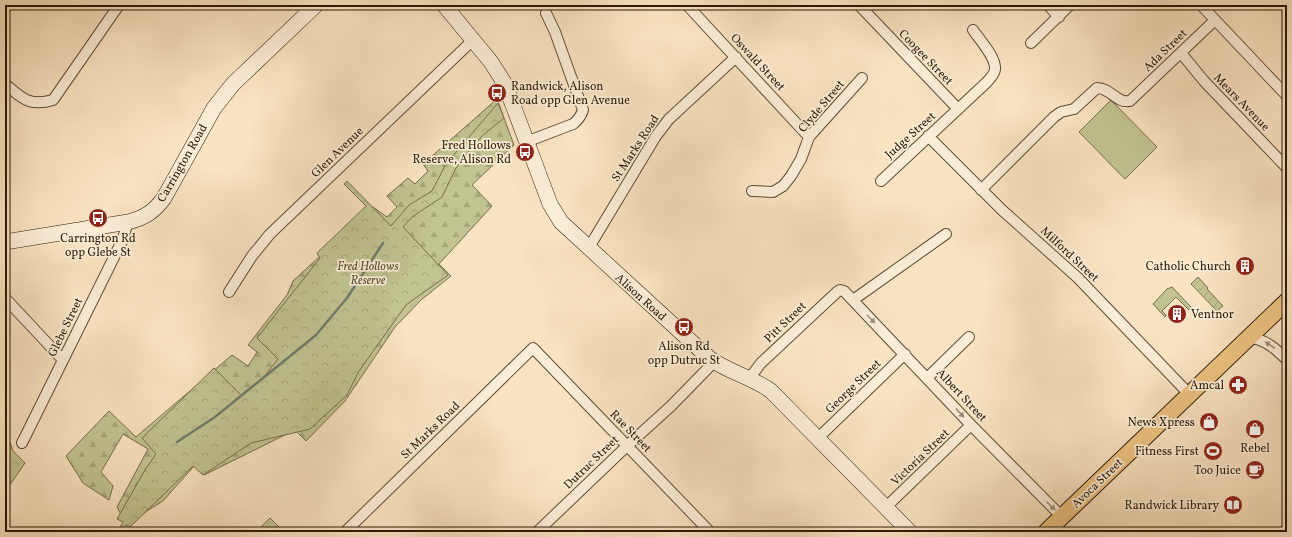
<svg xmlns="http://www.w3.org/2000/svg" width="1292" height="537" font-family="Vollkorn,serif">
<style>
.grass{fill:#c1c391;stroke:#766e4a}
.forest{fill:url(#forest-firs);stroke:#766e4a}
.park{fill:url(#park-crowns);stroke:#766e4a}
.garden{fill:url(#garden-furrows);stroke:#766e4a}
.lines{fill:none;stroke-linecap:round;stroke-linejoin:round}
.stream{stroke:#707d6a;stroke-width:2.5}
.minor-casing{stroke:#5e4c33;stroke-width:12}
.secondary-casing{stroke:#2a1a04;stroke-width:16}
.primary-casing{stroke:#2a1a04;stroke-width:18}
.minor{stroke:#fcedd7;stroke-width:10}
.secondary{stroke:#fcedd7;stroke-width:15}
.primary{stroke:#edc280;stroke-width:16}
.oneway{fill:#9e8e78}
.labels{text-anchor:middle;stroke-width:3.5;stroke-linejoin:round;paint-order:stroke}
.street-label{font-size:12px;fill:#2a1a04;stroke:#fcedd7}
.poi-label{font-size:12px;fill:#2a1a04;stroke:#fcedd7;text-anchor:end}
.park-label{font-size:12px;font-style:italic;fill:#574d2e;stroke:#fcedd7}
</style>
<defs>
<pattern id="forest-firs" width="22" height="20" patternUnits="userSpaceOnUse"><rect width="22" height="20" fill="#c1c391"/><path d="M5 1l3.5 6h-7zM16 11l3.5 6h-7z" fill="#a6a77b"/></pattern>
<pattern id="park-crowns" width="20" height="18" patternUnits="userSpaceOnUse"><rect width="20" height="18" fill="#c1c391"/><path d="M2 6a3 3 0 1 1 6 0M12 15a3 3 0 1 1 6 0" fill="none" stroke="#a6a77b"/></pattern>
<pattern id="garden-furrows" width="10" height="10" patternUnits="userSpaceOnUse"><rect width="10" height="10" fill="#c1c391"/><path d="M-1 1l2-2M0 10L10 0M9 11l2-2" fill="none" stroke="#a6a77b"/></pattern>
</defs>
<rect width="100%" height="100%" fill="#fae3c1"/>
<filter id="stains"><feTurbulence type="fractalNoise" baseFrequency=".005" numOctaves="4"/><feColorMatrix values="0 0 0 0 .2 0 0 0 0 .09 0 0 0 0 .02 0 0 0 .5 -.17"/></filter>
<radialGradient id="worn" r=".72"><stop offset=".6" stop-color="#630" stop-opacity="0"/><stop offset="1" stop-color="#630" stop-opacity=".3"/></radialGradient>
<path class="grass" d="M1111,100L1157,147L1125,179L1079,132Z
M1172,287L1191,307L1189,310L1176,297L1162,311L1166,315L1165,317L1153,304L1167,289Z
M270,518L284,532H256Z"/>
<path class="forest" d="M497,99L514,145L472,185L492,206L439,264L451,276L421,300L395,327L345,401L306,441L295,430L204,475L195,465L163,501L126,524L117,507L148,449L123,434L101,472L113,486L109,500L83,483L66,456L109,411L136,437L232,355L248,366L257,352L248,345L287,295L293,281L373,207L387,217L397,207L387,196L408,178L415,184L428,171L423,164Z"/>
<path class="park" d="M498,103L504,118L482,136L464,157L456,168L442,197L412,217L403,227L448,275L406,305L359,371L347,395L310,429L251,443L203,475L193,466L130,527L127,525L122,532H117L123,522L117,519L145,470L156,454L142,438L214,368L242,396L262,379L278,359L257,338L320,258L317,253L366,206L344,184L347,181L391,226L409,205L432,191L446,164Z
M10,442L13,451L25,463L5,492V447Z"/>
<path class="garden" d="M1198,277L1208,288L1207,289L1223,306L1217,311L1191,284Z"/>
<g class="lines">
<path class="stream" d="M177,442L215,417L316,335L347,298L383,243"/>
<g class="minor-casing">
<path id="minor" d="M687,5L809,137
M859,5L958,109
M1048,5L1059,17
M1201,5L1287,96
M1031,43L1070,5
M1181,53L1204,81L1287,168
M5,84C22,98 29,107 53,100L119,5
M928,136L1002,210L1078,278L1190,395
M526,142L573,124C578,120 581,117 583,110L555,32L546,13
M881,181L987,82C990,78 995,74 995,69C996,57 979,39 973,30
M981,190L1054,117L1061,112L1074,109L1097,88C1111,88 1117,104 1130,101L1215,20
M752,191L773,192L783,186L791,176L801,159L809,137L862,78
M588,249L656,136L669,119L736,57
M229,292L252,256L270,234L473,40
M5,298L63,360
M853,300L946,234
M1249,337C1266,340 1275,348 1287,360
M927,378L969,337
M749,379L761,363L837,292L840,290L844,291L971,425L1062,517
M818,438L905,354
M22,443L122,241L128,222
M886,507L971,425
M345,532L533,348L710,532
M537,532L627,446L671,406L714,362
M1286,532L1287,528"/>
</g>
<g class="secondary-casing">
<path id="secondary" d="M444,5L491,62L505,84L550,204L561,222L709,358C728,372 752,377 771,391L910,532
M5,242L128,222C144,218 154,212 164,198L214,108L233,84L316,5"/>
</g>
<g class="primary-casing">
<path id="primary" d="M1046,532L1287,301"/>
</g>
<use href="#minor" class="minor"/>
<use href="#secondary" class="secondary"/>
<use href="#primary" class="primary"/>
</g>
<defs><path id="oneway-solid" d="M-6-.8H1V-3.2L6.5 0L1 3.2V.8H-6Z"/></defs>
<g class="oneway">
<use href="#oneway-solid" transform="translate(871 319) rotate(46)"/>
<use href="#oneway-solid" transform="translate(1270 345) rotate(-147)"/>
<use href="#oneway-solid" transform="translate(960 413) rotate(47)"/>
<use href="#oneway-solid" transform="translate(1051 506) rotate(45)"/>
</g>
<defs>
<g id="bus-disc" transform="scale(1)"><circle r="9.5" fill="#8f2418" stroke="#fcedd7"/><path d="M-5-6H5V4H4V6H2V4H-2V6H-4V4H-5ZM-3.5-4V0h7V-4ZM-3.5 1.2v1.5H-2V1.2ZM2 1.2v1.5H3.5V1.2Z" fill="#fff"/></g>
<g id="building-disc" transform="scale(1)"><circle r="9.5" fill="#8f2418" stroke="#fcedd7"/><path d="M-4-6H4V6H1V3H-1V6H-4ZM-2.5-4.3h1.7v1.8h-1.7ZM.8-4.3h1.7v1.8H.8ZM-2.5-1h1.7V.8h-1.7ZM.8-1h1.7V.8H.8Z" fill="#fff"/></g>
<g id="pharmacy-disc" transform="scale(1)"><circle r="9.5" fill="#8f2418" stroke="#fcedd7"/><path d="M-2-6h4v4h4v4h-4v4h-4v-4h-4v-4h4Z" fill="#fff"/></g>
<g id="shop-disc" transform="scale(1)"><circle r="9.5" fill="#8f2418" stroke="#fcedd7"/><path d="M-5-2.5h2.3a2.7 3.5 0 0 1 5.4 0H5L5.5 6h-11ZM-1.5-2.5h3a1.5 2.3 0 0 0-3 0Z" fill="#fff"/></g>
<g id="stadium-disc" transform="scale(1)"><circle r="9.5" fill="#8f2418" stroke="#fcedd7"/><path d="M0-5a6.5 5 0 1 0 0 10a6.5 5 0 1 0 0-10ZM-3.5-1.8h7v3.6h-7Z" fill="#fff"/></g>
<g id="cafe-disc" transform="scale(1)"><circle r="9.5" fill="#8f2418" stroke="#fcedd7"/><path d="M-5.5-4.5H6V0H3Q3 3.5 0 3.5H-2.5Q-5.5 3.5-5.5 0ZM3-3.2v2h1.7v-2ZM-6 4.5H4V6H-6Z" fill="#fff"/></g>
<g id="library-disc" transform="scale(1)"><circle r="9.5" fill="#8f2418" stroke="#fcedd7"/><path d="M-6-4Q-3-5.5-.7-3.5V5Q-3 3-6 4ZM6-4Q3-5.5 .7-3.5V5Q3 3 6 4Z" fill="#fff"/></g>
</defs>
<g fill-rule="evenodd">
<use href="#bus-disc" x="497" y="93"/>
<use href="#bus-disc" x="525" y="152"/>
<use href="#bus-disc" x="98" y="218"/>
<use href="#building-disc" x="1245" y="266"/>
<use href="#building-disc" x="1177" y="314"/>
<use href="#bus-disc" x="684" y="327"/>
<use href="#pharmacy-disc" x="1238" y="385"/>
<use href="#shop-disc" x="1209" y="422"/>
<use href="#shop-disc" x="1255" y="429"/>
<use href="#stadium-disc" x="1213" y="451"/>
<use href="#cafe-disc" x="1255" y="470"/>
<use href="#library-disc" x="1233" y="505"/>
</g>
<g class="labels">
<g class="street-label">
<text transform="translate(1165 50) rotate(-44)" y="4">Ada Street</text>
<text transform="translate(926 57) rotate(46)" y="4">Coogee Street</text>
<text transform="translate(758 62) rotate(47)" y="4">Oswald Street</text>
<text transform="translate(1242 102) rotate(46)" y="4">Mears Avenue</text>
<text transform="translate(821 106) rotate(-50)" y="4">Clyde Street</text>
<text transform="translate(910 135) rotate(-42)" y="4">Judge Street</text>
<text transform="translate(635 148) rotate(-57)" y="4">St Marks Road</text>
<text transform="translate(337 152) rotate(-44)" y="4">Glen Avenue</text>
<text transform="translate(182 163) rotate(-60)" y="4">Carrington Road</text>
<text transform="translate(1070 254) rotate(43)" y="4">Milford Street</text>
<text transform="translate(641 297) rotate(42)" y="4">Alison Road</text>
<text transform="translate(785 322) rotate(-44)" y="4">Pitt Street</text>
<text transform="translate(65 327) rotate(-64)" y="4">Glebe Street</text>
<text transform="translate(853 386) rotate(-44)" y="4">George Street</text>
<text transform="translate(962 395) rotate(47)" y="4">Albert Street</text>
<text transform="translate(430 430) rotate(-44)" y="4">St Marks Road</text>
<text transform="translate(631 431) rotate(46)" y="4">Rae Street</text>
<text transform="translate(920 457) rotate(-44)" y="4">Victoria Street</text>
<text transform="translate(591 462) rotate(-44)" y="4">Dutruc Street</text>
<text transform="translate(1097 483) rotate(-44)" y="4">Avoca Street</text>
</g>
<g class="poi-label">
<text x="511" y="90" text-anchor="start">Randwick, Alison<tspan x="511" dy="14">Road opp Glen Avenue</tspan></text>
<text x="511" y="149">Fred Hollows<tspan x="511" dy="14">Reserve, Alison Rd</tspan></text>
<text x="98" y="242" text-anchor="middle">Carrington Rd<tspan x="98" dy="14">opp Glebe St</tspan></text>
<text x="1231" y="270">Catholic Church</text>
<text x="1191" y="318" text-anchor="start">Ventnor</text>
<text x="684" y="350" text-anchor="middle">Alison Rd<tspan x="684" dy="14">opp Dutruc St</tspan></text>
<text x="1224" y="389">Amcal</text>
<text x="1195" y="426">News Xpress</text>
<text x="1255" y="452" text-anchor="middle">Rebel</text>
<text x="1199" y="455">Fitness First</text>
<text x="1241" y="474">Too Juice</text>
<text x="1219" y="509">Randwick Library</text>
</g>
<g class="park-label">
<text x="368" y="270">Fred Hollows<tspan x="368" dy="14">Reserve</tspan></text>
</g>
</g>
<rect width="1292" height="537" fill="none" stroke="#fae3c1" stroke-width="20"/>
<rect x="6" y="6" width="1280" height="525" fill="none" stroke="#2a1a04" stroke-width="2"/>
<rect x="10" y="10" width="1272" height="517" fill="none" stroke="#2a1a04"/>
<rect width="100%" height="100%" filter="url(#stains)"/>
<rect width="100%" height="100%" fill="url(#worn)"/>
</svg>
